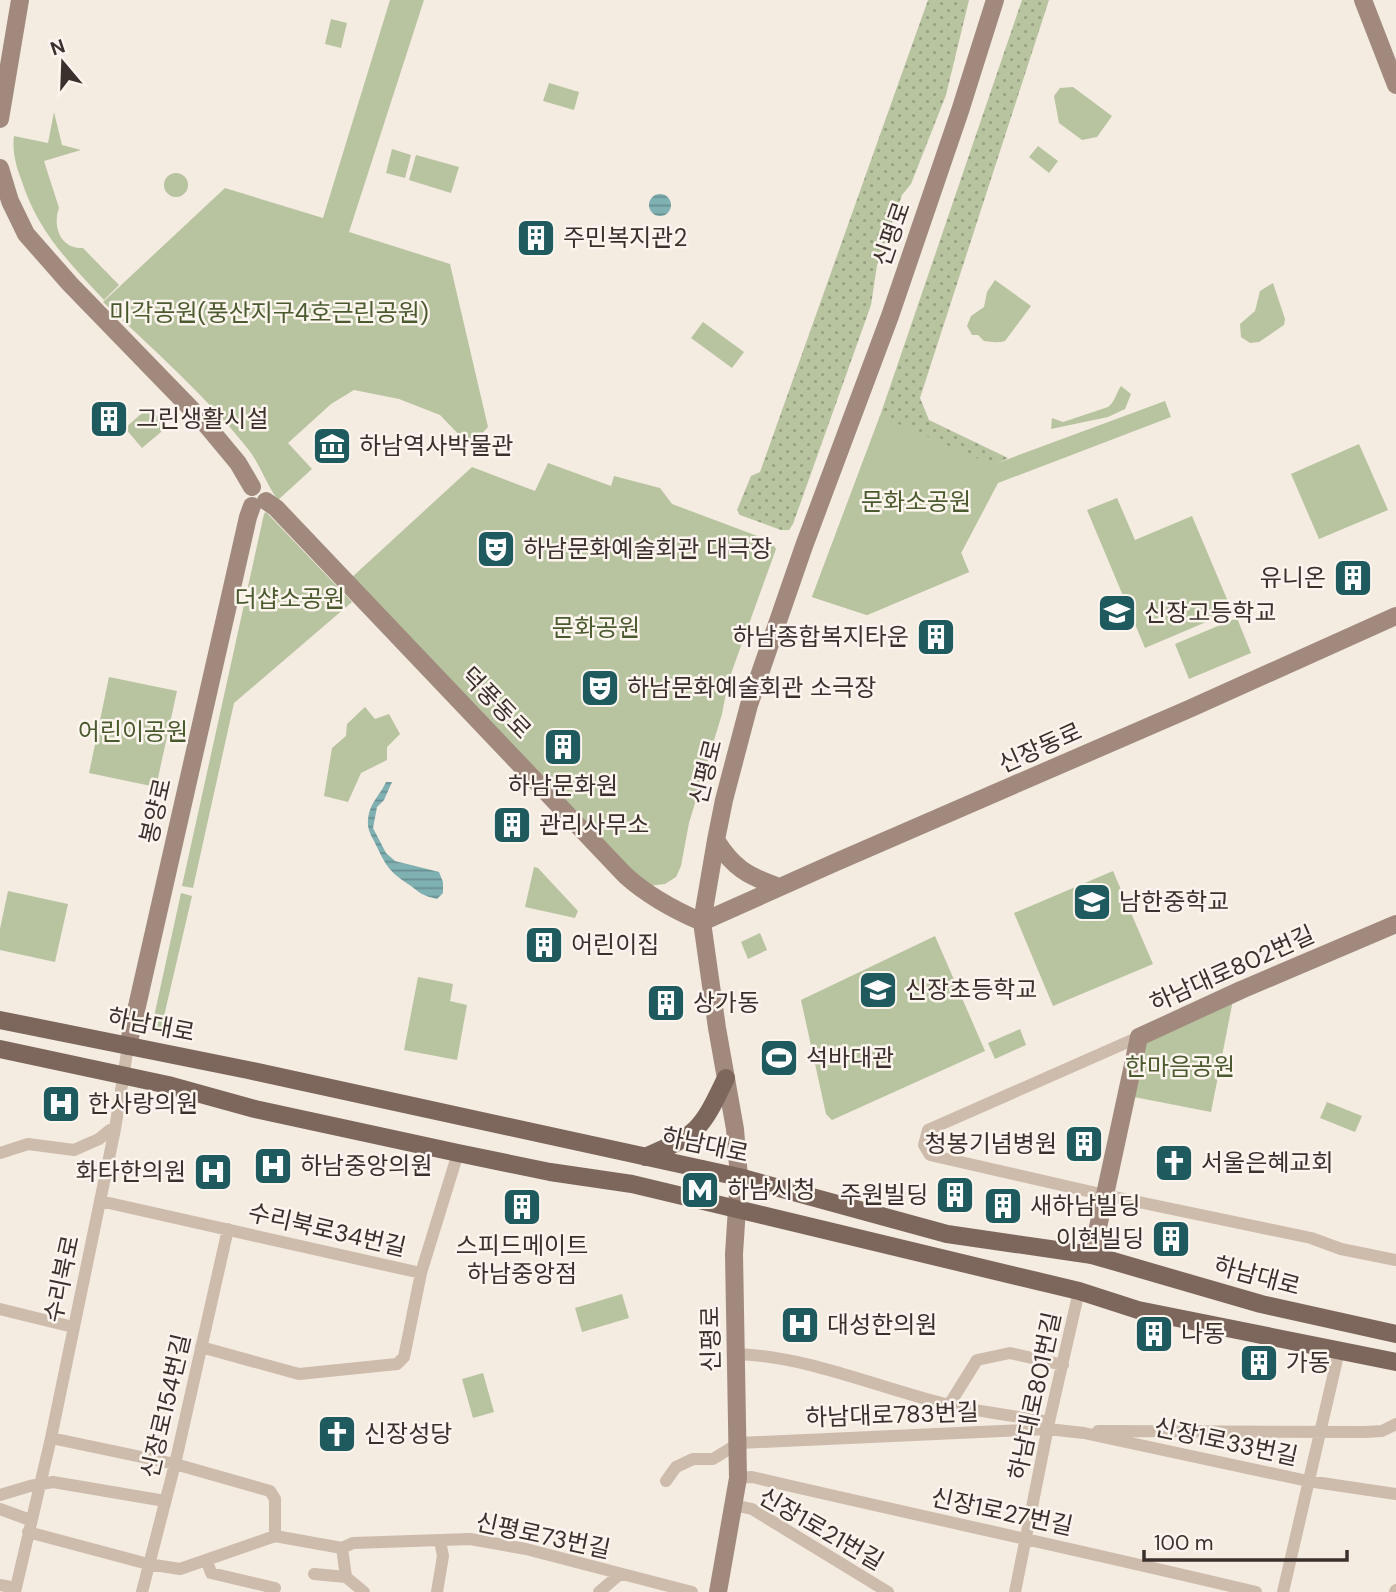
<svg xmlns="http://www.w3.org/2000/svg" width="1396" height="1592" font-family="'DM Sans','Noto Sans KR',sans-serif">
<style>
.grass{fill:url(#grass-dots)}
.green{fill:#b8c4a0}
.water{fill:url(#water-rules)}
.lines{fill:none;stroke-linecap:round;stroke-linejoin:round}
.street{stroke:#cdbbac;stroke-width:12}
.secondary{stroke:#a18a7d;stroke-width:18}
.primary{stroke:#7d675c;stroke-width:18}
.labels{text-anchor:middle;stroke-width:5;stroke-linejoin:round;paint-order:stroke}
.street-label{font-size:24px;fill:#3b302b;stroke:#fbf5ee}
.poi-label{font-size:24px;fill:#3b302b;stroke:#fbf5ee;text-anchor:start}
.park-label{font-size:24px;fill:#4a5a2e;stroke:#fbf5ee}
</style>
<defs>
<pattern id="grass-dots" width="8" height="8" patternUnits="userSpaceOnUse" patternTransform="scale(1.75)"><rect width="8" height="8" fill="#b8c4a0"/><path d="M2 2h.1M6 6h.1" fill="none" stroke="#97a083" stroke-width="1.8" stroke-linecap="round"/></pattern>
<pattern id="water-rules" width="6" height="5" patternUnits="userSpaceOnUse" patternTransform="scale(1.75)"><rect width="6" height="5" fill="#7fb0b2"/><path d="M0 2.5h6" fill="none" stroke="#699091"/></pattern>
</defs>
<rect width="100%" height="100%" fill="#f4ebe1"/>
<path class="grass" d="M928,0H969L946,95L911,184L902,195L877,265L871,305L793,524L789,530H781L740,515L737,510L751,476L760,472Z
M1022,0H1049L920,398L929,420L1008,458L992,466L998,482L961,553L969,572L867,615L812,597L880,416Z"/>
<path class="green" d="M390,0H424L349,232L450,264L488,427L474,442H466L440,415L399,399L354,390L331,404L288,443L312,469L278,500C266,484 260,464 248,449C205,395 153,349 103,302L225,188L323,218Z
M331,19L347,23L341,48L325,44Z
M549,83L579,92L574,110L543,101Z
M1073,87L1112,116L1097,137L1082,140L1059,123L1054,96L1060,88Z
M54,112L62,145L81,150L44,161L59,208C52,227 61,249 83,248L119,285L104,300C67,260 38,232 21,179C16,166 12,151 14,136L48,143Z
M1038,146L1058,161L1049,173L1029,157Z
M392,149L411,155L405,178L386,173Z
M416,155L459,167L451,193L409,180Z
M164 185a12 12 0 1 1 24 0a12 12 0 1 1-24 0Z
M995,280L1031,306L1005,341C998,343 991,342 984,341L978,335H972L967,326L971,316L984,307L987,292Z
M1273,283L1285,319L1284,325L1259,342L1250,343L1241,337L1240,324L1255,311L1260,291Z
M703,322L744,352L732,368L691,338Z
M1121,386L1131,394L1125,409L1108,417L1051,429L1052,418L1063,422L1108,407C1115,402 1116,393 1121,386Z
M1165,401L1171,417L998,483L961,553L969,572L867,615L812,597L880,416L992,465Z
M149,407L167,427L142,448L125,428Z
M1359,444L1388,510L1319,539L1291,474Z
M548,463L611,486L614,476L660,488L672,504L771,541L776,549L728,682L722,714L689,823L681,866L676,877L665,884L647,886L350,579L472,467L535,491Z
M1117,498L1135,540L1192,516L1232,611L1145,648L1087,510Z
M266,512L352,602L234,703L193,888L182,886L264,514Z
M1237,618L1251,653L1189,679L1175,644Z
M109,677L177,691L156,787L89,773Z
M365,707L375,719L389,714L400,734L387,747V760L361,773L348,802L324,796L332,748L346,736L347,724Z
M534,867L538,868L578,911L575,918L525,907Z
M1113,871L1153,964L1053,1006L1014,913Z
M8,891L68,904L55,962L0,950V929Z
M181,893L192,896L161,1029L152,1026Z
M760,933L767,950L748,959L741,942Z
M935,936L985,1051L832,1120L826,1114L801,1000Z
M418,977L453,984L450,1001L467,1005L457,1060L404,1050Z
M1233,1000L1211,1112L1134,1097L1146,1041Z
M1020,1029L1026,1045L995,1059L988,1043Z
M1327,1102L1362,1116L1355,1132L1320,1118Z
M622,1294L629,1318L582,1332L575,1308Z
M483,1373L494,1412L473,1418L462,1379Z"/>
<path class="water" d="M649 205a11 11 0 1 1 22 0a11 11 0 1 1-22 0Z
M386,782H392L384,800L377,807L373,828L386,853L395,861L439,872L443,882V893L437,899C420,895 421,893 408,884C390,872 386,866 377,847C373,838 367,831 368,821C369,803 379,797 386,782Z"/>
<g class="lines">
<path class="street" d="M1139,1037L928,1130L924,1145L930,1155L1105,1195L1311,1238L1341,1249L1396,1260
M0,1153L28,1144L74,1150L99,1139L110,1130L115,1129
M100,1201L421,1273
M0,1309L73,1327
M201,1347L299,1374L397,1364L404,1357L421,1273L458,1153
M735,1354C808,1356 878,1388 949,1405C981,1412 1016,1416 1049,1422
M949,1405L977,1360L1010,1353L1063,1365
M1098,1431L1365,1432L1382,1431L1396,1424
M51,1438L175,1464L270,1491L275,1499V1536L342,1548L353,1543L470,1539L526,1549L692,1592
M738,1478L752,1477C920,1516 1088,1552 1256,1592
M666,1481L676,1467L693,1459H713L739,1443L1048,1429L1084,1433L1308,1481L1396,1494
M0,1495L30,1486L53,1482L165,1501
M733,1505L752,1509L888,1592
M0,1509L30,1520
M28,1532L148,1564L180,1569L275,1536
M207,1561L211,1573L275,1588
M314,1574L346,1577L342,1548
M346,1577L364,1592
M0,1585L16,1588
M15,1592L51,1438L115,1129L128,1046
M142,1592L175,1464L228,1229
M437,1592L443,1556L440,1541
M599,1592L620,1574
M1015,1592L1049,1422L1079,1291
M1283,1592L1339,1351
M1395,1592L1396,1590"/>
<path class="secondary" d="M1363,0L1396,85
M0,119L20,0
M0,168L10,201L26,234L70,284L203,421L238,463L252,487
M266,501L276,508L625,875C648,896 674,910 702,922
M716,840C733,868 748,876 779,887
M702,922L834,863L1189,709L1396,616
M128,1046L248,517L252,506
M1092,1255L1139,1037L1241,990L1396,924
M718,1592L738,1478L734,1254L739,1177L735,1129L717,1028L702,922L716,840L724,800L749,705L804,546L890,316L960,111L995,0"/>
<path class="primary" d="M0,1020L248,1070L739,1177L947,1234L1092,1255L1261,1304L1396,1334
M0,1049L168,1085L255,1109L458,1153L550,1172L632,1184L1079,1291L1138,1310L1396,1362
M645,1157C699,1134 701,1130 726,1078"/>
</g>
<defs>
<g id="building-square" transform="scale(2.0125)"><rect x="-9" y="-9" width="18" height="18" rx="4" fill="#1f5a5e" stroke="#fbf5ee"/><path d="M-4-6H4V6H1V3H-1V6H-4ZM-2.5-4.3h1.7v1.8h-1.7ZM.8-4.3h1.7v1.8H.8ZM-2.5-1h1.7V.8h-1.7ZM.8-1h1.7V.8H.8Z" fill="#fff"/></g>
<g id="museum-square" transform="scale(2.0125)"><rect x="-9" y="-9" width="18" height="18" rx="4" fill="#1f5a5e" stroke="#fbf5ee"/><path d="M0-6L6-3V-2H-6V-3ZM-5-1h2V3h-2ZM-1-1h2V3h-2ZM3-1h2V3H3ZM-6 4H6V6H-6Z" fill="#fff"/></g>
<g id="theatre-square" transform="scale(2.0125)"><rect x="-9" y="-9" width="18" height="18" rx="4" fill="#1f5a5e" stroke="#fbf5ee"/><path d="M-5-5.5Q0-4 5-5.5V0Q5 5 0 6Q-5 5-5 0ZM-3.3-2.5H-1v1.5H-3.3ZM1-2.5H3.3v1.5H1ZM-2.8 1Q0 5.5 2.8 1Z" fill="#fff"/></g>
<g id="school-square" transform="scale(2.0125)"><rect x="-9" y="-9" width="18" height="18" rx="4" fill="#1f5a5e" stroke="#fbf5ee"/><path d="M0-5L7-2L0 1L-7-2ZM-4 1L0 2.5L4 1V4Q0 6-4 4Z" fill="#fff"/></g>
<g id="stadium-square" transform="scale(2.0125)"><rect x="-9" y="-9" width="18" height="18" rx="4" fill="#1f5a5e" stroke="#fbf5ee"/><path d="M0-5a6.5 5 0 1 0 0 10a6.5 5 0 1 0 0-10ZM-3.5-1.8h7v3.6h-7Z" fill="#fff"/></g>
<g id="hospital-square" transform="scale(2.0125)"><rect x="-9" y="-9" width="18" height="18" rx="4" fill="#1f5a5e" stroke="#fbf5ee"/><path d="M-5-5h3v3.5h4V-5h3V5h-3V1.5h-4V5h-3Z" fill="#fff"/></g>
<g id="church-square" transform="scale(2.0125)"><rect x="-9" y="-9" width="18" height="18" rx="4" fill="#1f5a5e" stroke="#fbf5ee"/><path d="M-1.2-6h2.4v3.5h3.3v2.4h-3.3V6h-2.4V-.1h-3.3v-2.4h3.3Z" fill="#fff"/></g>
<g id="metro-square" transform="scale(2.0125)"><rect x="-9" y="-9" width="18" height="18" rx="4" fill="#1f5a5e" stroke="#fbf5ee"/><path d="M-5.5 5V-5H-3L0 0L3-5H5.5V5H3V-.5L0 4L-3-.5V5Z" fill="#fff"/></g>
</defs>
<g fill-rule="evenodd">
<use href="#building-square" x="536" y="238"/>
<use href="#building-square" x="109" y="419"/>
<use href="#museum-square" x="332" y="446"/>
<use href="#theatre-square" x="496" y="549"/>
<use href="#building-square" x="1353" y="578"/>
<use href="#school-square" x="1117" y="613"/>
<use href="#building-square" x="936" y="637"/>
<use href="#theatre-square" x="600" y="688"/>
<use href="#building-square" x="563" y="747"/>
<use href="#building-square" x="512" y="825"/>
<use href="#school-square" x="1092" y="902"/>
<use href="#building-square" x="544" y="945"/>
<use href="#school-square" x="878" y="990"/>
<use href="#building-square" x="666" y="1003"/>
<use href="#stadium-square" x="779" y="1058"/>
<use href="#hospital-square" x="61" y="1104"/>
<use href="#building-square" x="1084" y="1144"/>
<use href="#church-square" x="1174" y="1163"/>
<use href="#hospital-square" x="273" y="1166"/>
<use href="#hospital-square" x="213" y="1172"/>
<use href="#metro-square" x="700" y="1190"/>
<use href="#building-square" x="955" y="1195"/>
<use href="#building-square" x="1003" y="1206"/>
<use href="#building-square" x="522" y="1207"/>
<use href="#building-square" x="1171" y="1239"/>
<use href="#hospital-square" x="800" y="1325"/>
<use href="#building-square" x="1154" y="1334"/>
<use href="#building-square" x="1259" y="1363"/>
<use href="#church-square" x="337" y="1434"/>
</g>
<g class="labels">
<g class="street-label">
<text transform="translate(892 234) rotate(-71)" y="8">신평로</text>
<text transform="translate(496 703) rotate(46)" y="8">덕풍동로</text>
<text transform="translate(1040 748) rotate(-24)" y="8">신장동로</text>
<text transform="translate(706 772) rotate(-76)" y="8">신평로</text>
<text transform="translate(156 811) rotate(-77)" y="8">봉양로</text>
<text transform="translate(1232 969) rotate(-24)" y="8">하남대로802번길</text>
<text transform="translate(151 1025) rotate(11)" y="8">하남대로</text>
<text transform="translate(705 1145) rotate(12)" y="8">하남대로</text>
<text transform="translate(327 1230) rotate(13)" y="8">수리북로34번길</text>
<text transform="translate(1257 1276) rotate(15)" y="8">하남대로</text>
<text transform="translate(62 1279) rotate(-78)" y="8">수리북로</text>
<text transform="translate(711 1339) rotate(-91)" y="8">신평로</text>
<text transform="translate(1035 1396) rotate(-78)" y="8">하남대로801번길</text>
<text transform="translate(166 1406) rotate(-77)" y="8">신장로154번길</text>
<text transform="translate(892 1415) rotate(-2)" y="8">하남대로783번길</text>
<text transform="translate(1226 1442) rotate(12)" y="8">신장1로33번길</text>
<text transform="translate(1002 1512) rotate(12)" y="8">신장1로27번길</text>
<text transform="translate(821 1529) rotate(30)" y="8">신장1로21번길</text>
<text transform="translate(543 1536) rotate(12)" y="8">신평로73번길</text>
</g>
<g class="poi-label">
<text x="563" y="246">주민복지관2</text>
<text x="136" y="427">그린생활시설</text>
<text x="359" y="454">하남역사박물관</text>
<text x="523" y="557">하남문화예술회관 대극장</text>
<text x="1326" y="586" text-anchor="end">유니온</text>
<text x="1144" y="621">신장고등학교</text>
<text x="909" y="645" text-anchor="end">하남종합복지타운</text>
<text x="627" y="696">하남문화예술회관 소극장</text>
<text x="563" y="794" text-anchor="middle">하남문화원</text>
<text x="539" y="833">관리사무소</text>
<text x="1119" y="910">남한중학교</text>
<text x="571" y="953">어린이집</text>
<text x="905" y="998">신장초등학교</text>
<text x="693" y="1011">상가동</text>
<text x="806" y="1066">석바대관</text>
<text x="88" y="1112">한사랑의원</text>
<text x="1057" y="1152" text-anchor="end">청봉기념병원</text>
<text x="1201" y="1171">서울은혜교회</text>
<text x="300" y="1174">하남중앙의원</text>
<text x="186" y="1180" text-anchor="end">화타한의원</text>
<text x="727" y="1198">하남시청</text>
<text x="928" y="1203" text-anchor="end">주원빌딩</text>
<text x="1030" y="1214">새하남빌딩</text>
<text x="1144" y="1247" text-anchor="end">이현빌딩</text>
<text x="522" y="1254" text-anchor="middle">스피드메이트<tspan x="522" dy="28">하남중앙점</tspan></text>
<text x="827" y="1333">대성한의원</text>
<text x="1181" y="1342">나동</text>
<text x="1286" y="1371">가동</text>
<text x="364" y="1442">신장성당</text>
</g>
<g class="park-label">
<text x="269" y="321">미각공원(풍산지구4호근린공원)</text>
<text x="916" y="510">문화소공원</text>
<text x="290" y="607">더샵소공원</text>
<text x="596" y="636">문화공원</text>
<text x="133" y="740">어린이공원</text>
<text x="1180" y="1075">한마음공원</text>
</g>
</g>
<g transform="translate(63 63) rotate(341)" stroke="#fbf5ee" stroke-width="5" paint-order="stroke">
<path d="M0-5L12 26L0 18L-12 26Z" fill="#3b302b"/>
<text y="-10" font-size="19" font-weight="bold" text-anchor="middle" fill="#3b302b">N</text>
</g>
<path d="M1144 1550v10h203v-10" fill="none" stroke="#3b302b" stroke-width="3.5"/>
<text x="1154" y="1550" font-size="21" fill="#3b302b" stroke="#fbf5ee" stroke-width="5" paint-order="stroke">100 m</text>
</svg>
